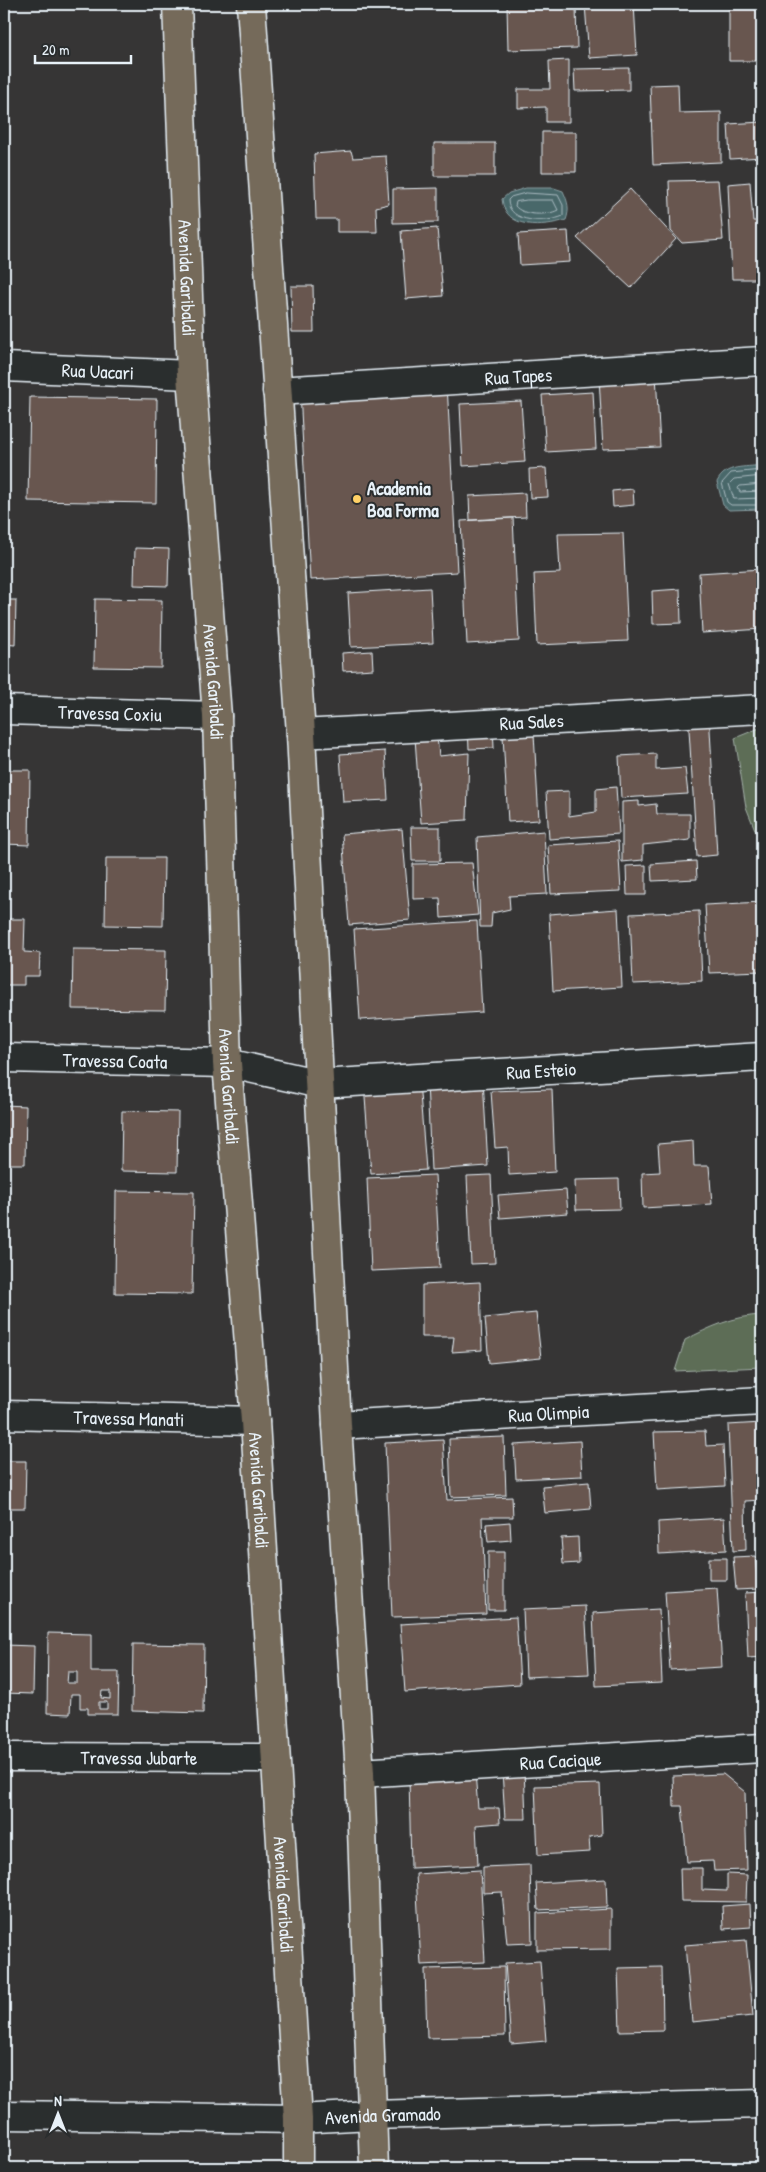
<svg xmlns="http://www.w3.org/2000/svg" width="766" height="2172" font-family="'Patrick Hand',sans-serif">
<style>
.green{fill:#5d6d56;stroke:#a2afa7}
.water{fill:#4a686b;stroke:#899fa3}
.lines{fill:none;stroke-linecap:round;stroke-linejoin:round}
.shore{stroke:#a9bac0;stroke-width:1}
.building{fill:#67574f;stroke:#e8f1f8;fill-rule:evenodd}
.minor-casing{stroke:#e8f1f8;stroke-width:31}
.major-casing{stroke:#e8f1f8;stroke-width:31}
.minor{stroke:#2a2d2e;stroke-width:28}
.major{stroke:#746a5a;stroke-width:28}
.poi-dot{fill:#ffd166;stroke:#2a2d2e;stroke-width:2}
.labels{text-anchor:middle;stroke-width:4;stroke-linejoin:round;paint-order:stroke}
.street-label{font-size:19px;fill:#e8f1f8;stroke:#2a2d2e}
.poi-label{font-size:19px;font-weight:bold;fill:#e8f1f8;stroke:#2a2d2e;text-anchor:start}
</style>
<rect width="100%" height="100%" fill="#363535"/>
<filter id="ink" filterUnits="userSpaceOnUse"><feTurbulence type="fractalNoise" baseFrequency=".02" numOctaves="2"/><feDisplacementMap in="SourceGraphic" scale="10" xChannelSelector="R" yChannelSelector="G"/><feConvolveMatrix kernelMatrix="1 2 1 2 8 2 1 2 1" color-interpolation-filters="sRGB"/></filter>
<g filter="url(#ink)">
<path class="green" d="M762,727V837H758L746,807L735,738Z
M762,1315V1367L675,1371L685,1340C710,1327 734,1316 762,1315Z"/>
<path class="water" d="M526,188H554L563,191C568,202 570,209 566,220C543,227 505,230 502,199L509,193Z
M762,465V509L729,510L723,505L717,482C726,464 744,468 762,465Z"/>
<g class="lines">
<path class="shore" d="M526,193L558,195L563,205V216C548,223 508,224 508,200L511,197Z
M527,200H553L558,210C547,216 523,216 515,206L516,202Z
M762,470L731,473L722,483L727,502L731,505H762
M762,476L734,479L729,484L734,499L762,498
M762,484L740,486L738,488L740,492L762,491"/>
</g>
<path class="building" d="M507,4H576L577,48L508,50Z
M585,4H634L637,55L589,58Z
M729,4H762V61H729Z
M569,60V122H546V107L518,108V89H550L549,61Z
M629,68V90L575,91L574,69Z
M678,84L679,113L721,112V162L653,165L650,85Z
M762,122V157L730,159L728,124Z
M542,132H576V172H542Z
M434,143H495V176H434Z
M351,151L353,158L386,156L389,204L376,207L377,232H337V219H316L314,154Z
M718,180L723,240L682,243L671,231L669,181Z
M750,182L753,221H762V279H732L728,184Z
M438,188V222L393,223V189Z
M630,189L676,239L631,288L577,238Z
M437,228L443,296L406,299L401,231Z
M568,231L570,262L520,265L518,234Z
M291,286H313L314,332H292Z
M656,374L660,447L603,449L599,377Z
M447,384L457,572L310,580L300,392Z
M593,392L596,449L546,452L542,395Z
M30,397L157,399L156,503L28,501Z
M521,401L525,462L463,466L460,404Z
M4,410H6L5,479H4Z
M546,468L548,497L530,498L529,469Z
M633,489L634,505L613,507L612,491Z
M525,493L526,517L470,520L469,496Z
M513,518L519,641L467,644L461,521Z
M623,533L628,641L537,645L534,574L560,573L558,534Z
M135,548L169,549L168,586L134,585Z
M762,569V629L702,633L699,573Z
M430,588L433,643L351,647L348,593Z
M680,589L681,623L653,624L652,591Z
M95,599L162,600L161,668L94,667Z
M4,600H16L15,645L4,644Z
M372,651L373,669L343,671L342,653Z
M709,712L717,855L697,857L688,714Z
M493,726L494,748L469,749L468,727Z
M534,734L539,820L508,822L503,736Z
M437,737L439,756L469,753L467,820L421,823L415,738Z
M385,751L388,800L343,802L340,754Z
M656,754V770L685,768L688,794L621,798L619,756Z
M4,770H30L29,845L4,844Z
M616,787L619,834L549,839L546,792L569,791V816L596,812V789Z
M639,801V806L656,804L657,814H690V840L643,845V860L622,862V802Z
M411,827H440V861H412Z
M402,829L410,920L349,925L342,834Z
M544,831L547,894L509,896L510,909L492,913L491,927H480L477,837Z
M618,841L621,891L551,894L548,845Z
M106,858H164L163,926L105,925Z
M696,861L697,879L652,881L651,864Z
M472,863L478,915L441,918L440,898L413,899V864Z
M646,865V895H627L626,866Z
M762,902V971L709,973L705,905Z
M618,909L622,987L553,991L549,914Z
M699,911L702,981L633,984L630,914Z
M4,919H25L24,952L40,953L39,976H24V985H5V1006Z
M477,921L482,1012L360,1020L354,929Z
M73,949L166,950L165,1010L72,1009Z
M483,1079L488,1166L431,1170L427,1082Z
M419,1081L426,1170L371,1174L364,1085Z
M552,1089L555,1172L509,1175L508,1147L495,1148L491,1091Z
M4,1105L26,1106L25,1164H4Z
M122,1111L178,1112L177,1172L121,1171Z
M693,1141L694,1166H709L712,1204L643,1208L642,1173L660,1172L658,1144Z
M435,1175L440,1268L371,1271L367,1178Z
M491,1175L495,1263L471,1264L467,1176Z
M619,1179L620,1209L576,1210L575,1180Z
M566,1190L568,1213L500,1218L498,1195Z
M116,1191L194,1192L192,1294L115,1293Z
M480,1282L482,1350L452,1352L454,1337H422V1285Z
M536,1313L541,1358L489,1363L485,1318Z
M762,1423V1500L745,1501L746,1550L733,1551L728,1425Z
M705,1431L706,1446L723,1445L725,1486L657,1490L654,1432Z
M504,1437L506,1495L451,1497L449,1439Z
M443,1440L447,1500L512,1497L513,1517H482L486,1614L392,1617L385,1443Z
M580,1441L582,1476L516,1479L514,1445Z
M4,1461H26L25,1508H4Z
M589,1482L591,1509L545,1513L542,1486Z
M724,1518L726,1550L659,1554L658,1522Z
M510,1522L511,1540L488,1542L486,1524Z
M578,1537L579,1563L563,1564L561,1538Z
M488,1552H504V1610H488Z
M755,1556L758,1589L736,1590L733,1557Z
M709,1558H727V1580H709Z
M717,1588L722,1667L670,1670L665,1591Z
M762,1592V1657L748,1658L745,1593Z
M585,1606L589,1674L526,1677L523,1609Z
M659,1609L662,1683L596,1686L593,1613Z
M516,1617L520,1684L405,1692L400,1624Z
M48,1633L91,1634V1672H119L118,1714H88V1708H80V1694H71L70,1714L47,1713ZM68,1672H77V1683H67ZM102,1691H110V1699L101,1698ZM99,1702H107V1709H99Z
M133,1644L204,1645L203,1713L132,1711Z
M4,1645L34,1646L33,1694L4,1693Z
M524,1769L526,1819H505L502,1770Z
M475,1773L478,1808H499L500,1823L476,1825L478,1865L411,1868L409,1776Z
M723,1774L745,1792L747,1870L714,1871L713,1861L687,1862L682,1806H674L673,1776Z
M600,1784L602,1835L589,1837L590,1852L538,1855L535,1786Z
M530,1865L532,1943L507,1944L502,1892L483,1893V1867Z
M680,1868H702V1890L727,1891V1874L747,1875L746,1902L681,1901Z
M480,1870L485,1962L421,1965L416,1874Z
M606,1879L607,1907L538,1910L536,1883Z
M750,1904L751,1927L723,1929L722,1906Z
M611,1909V1949L537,1950V1913Z
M746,1940L753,2016L692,2022L685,1945Z
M540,1961L546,2041L511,2044L505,1963Z
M504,1967L505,2036L427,2038L425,1969Z
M662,1967L663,2030L620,2031L618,1968Z
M758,1970H762V2017H761Z"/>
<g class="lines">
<g class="minor-casing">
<g id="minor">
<path id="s1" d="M4,367L191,375"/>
<path id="s2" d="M277,391L762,361"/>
<path id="s3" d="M4,710L217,716"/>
<path id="s4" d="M301,734L762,709"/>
<path id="s5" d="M4,1058L227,1063L320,1084L762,1057"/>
<path id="s6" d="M4,1415L255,1421"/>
<path id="s7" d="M337,1425L762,1401"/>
<path id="s8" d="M4,1757L275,1758"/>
<path id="s9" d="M360,1773L762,1748"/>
<path id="s10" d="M4,2115L298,2119L371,2115L762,2104"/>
</g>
</g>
<g class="major-casing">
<g id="major">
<path id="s11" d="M177,4L191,375L217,716L227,1063L255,1421L298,2119V2168"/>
<path d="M251,4L301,734L337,1425L360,1773L374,2168"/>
</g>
</g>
<use href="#minor" class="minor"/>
<use href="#major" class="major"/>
</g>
</g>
<circle class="poi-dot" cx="357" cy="499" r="5"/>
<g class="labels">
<g class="street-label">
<text dy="7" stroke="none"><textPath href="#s11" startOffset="274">Avenida Garibaldi</textPath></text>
<text dy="7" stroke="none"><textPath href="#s1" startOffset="94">Rua Uacari</textPath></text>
<text dy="7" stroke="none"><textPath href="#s2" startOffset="242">Rua Tapes</textPath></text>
<text dy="7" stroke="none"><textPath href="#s11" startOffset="679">Avenida Garibaldi</textPath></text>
<text dy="7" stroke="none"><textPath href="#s3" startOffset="106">Travessa Coxiu</textPath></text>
<text dy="7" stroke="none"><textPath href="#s4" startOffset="231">Rua Sales</textPath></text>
<text dy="7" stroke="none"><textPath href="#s5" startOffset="111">Travessa Coata</textPath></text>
<text dy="7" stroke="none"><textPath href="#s5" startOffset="540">Rua Esteio</textPath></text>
<text dy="7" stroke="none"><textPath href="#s11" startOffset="1084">Avenida Garibaldi</textPath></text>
<text dy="7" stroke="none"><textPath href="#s7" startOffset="212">Rua Olimpia</textPath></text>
<text dy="7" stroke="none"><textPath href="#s6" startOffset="125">Travessa Manati</textPath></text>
<text dy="7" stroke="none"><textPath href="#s11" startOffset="1489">Avenida Garibaldi</textPath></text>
<text dy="7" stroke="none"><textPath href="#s8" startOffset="135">Travessa Jubarte</textPath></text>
<text dy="7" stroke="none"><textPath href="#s9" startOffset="201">Rua Cacique</textPath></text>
<text dy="7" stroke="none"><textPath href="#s11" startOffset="1894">Avenida Garibaldi</textPath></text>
<text dy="7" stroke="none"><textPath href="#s10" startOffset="379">Avenida Gramado</textPath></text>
</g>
<g class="poi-label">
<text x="367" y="495">Academia<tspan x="367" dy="22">Boa Forma</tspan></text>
</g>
</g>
<rect width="766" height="2172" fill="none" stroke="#2a2d2e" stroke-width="20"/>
<rect x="10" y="10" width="746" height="2152" fill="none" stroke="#e8f1f8" stroke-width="2" filter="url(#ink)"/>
<g transform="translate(58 2114)" stroke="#2a2d2e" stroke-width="4" paint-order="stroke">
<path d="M0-4L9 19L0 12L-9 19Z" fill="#e8f1f8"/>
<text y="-8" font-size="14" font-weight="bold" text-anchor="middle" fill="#e8f1f8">N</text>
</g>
<path d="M35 55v8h96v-8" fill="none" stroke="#e8f1f8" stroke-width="2.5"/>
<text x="42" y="55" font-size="15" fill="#e8f1f8" stroke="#2a2d2e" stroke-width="4" paint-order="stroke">20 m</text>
</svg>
